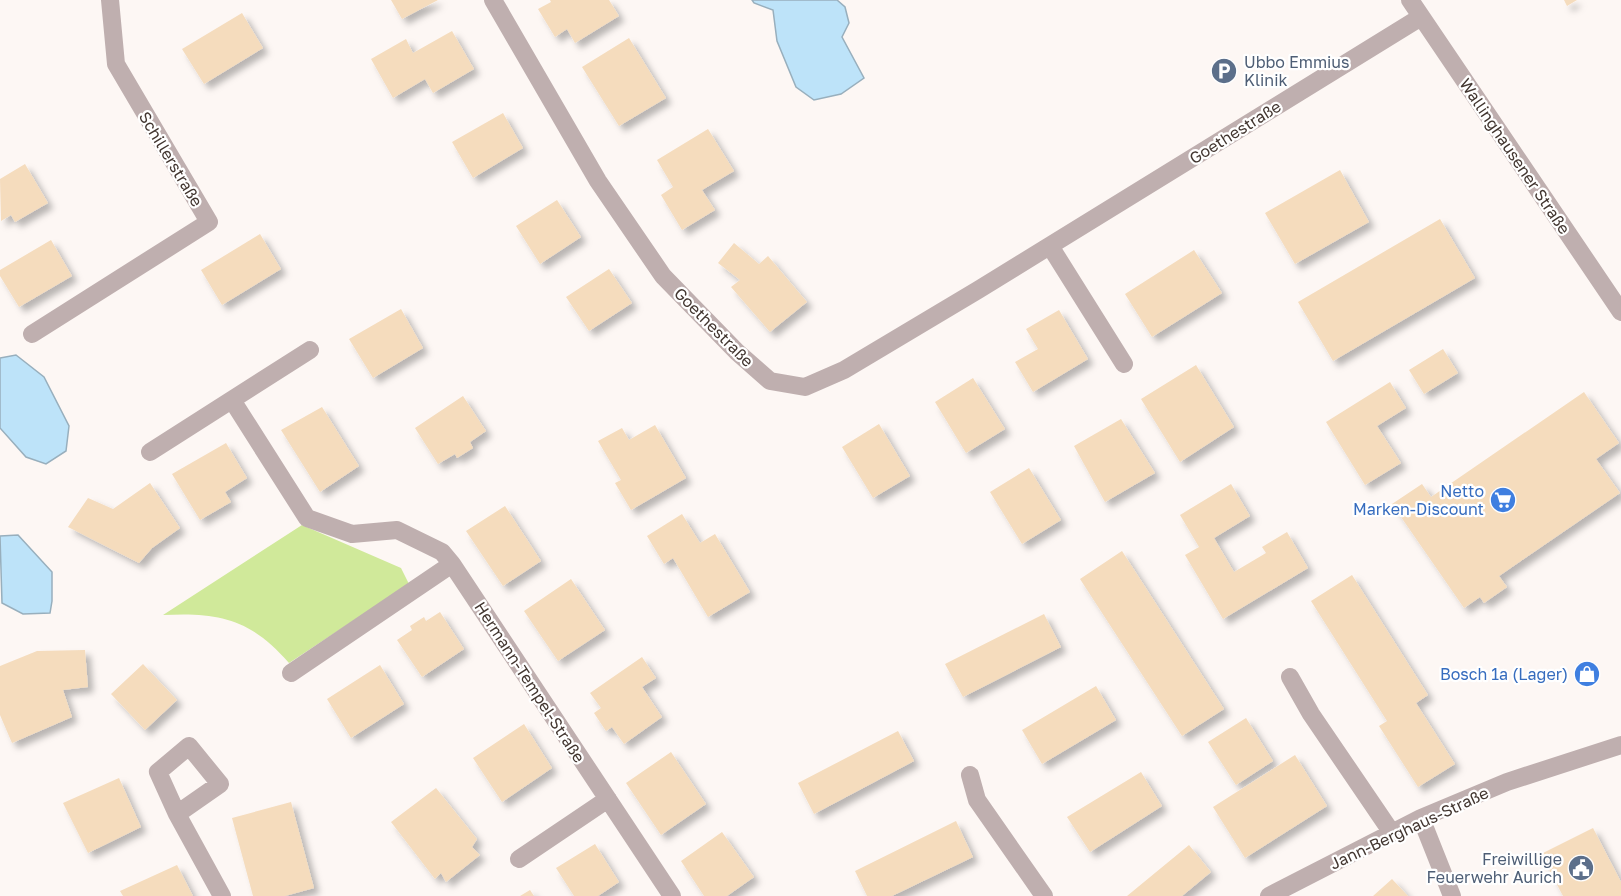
<svg xmlns="http://www.w3.org/2000/svg" width="1621" height="896" font-family="'Golos Text',sans-serif">
<style>
.green{fill:#d0e99a}
.water{fill:#bde3f9;stroke:#98afbd;stroke-width:1.5}
.building{fill:#f5dcbd;filter:url(#shadow)}
.lines{fill:none;stroke-linecap:round;stroke-linejoin:round}
.minor{stroke:#bfafaf;stroke-width:18}
.labels{text-anchor:middle;stroke-width:4.5;stroke-linejoin:round;paint-order:stroke}
.service-label{font-size:16px;fill:#4e5e75;stroke:#fff;text-anchor:start}
.street-label{font-size:16px;fill:#423630;stroke:#fff}
.shop-label{font-size:16px;fill:#366cbe;stroke:#fff;text-anchor:end}
</style>
<defs>
<filter id="shadow"><feDropShadow dx="5.5" dy="5.5" stdDeviation="3" flood-color="#0004"/></filter>
</defs>
<rect width="100%" height="100%" fill="#fdf7f4"/>
<path class="green" d="M302,525L401,568L409,584L289,663C251,619 219,612 163,615Z"/>
<path class="water" d="M752,0H837L845,7L849,23L842,37L864,78L841,94L814,100L796,87L777,41L773,10L754,3Z
M16,355L44,377L69,426L66,451L46,464L26,457L0,428V358Z
M18,535L52,572V601L50,613L23,614L2,603L0,536Z"/>
<path class="building" d="M391,0H438L402,19Z
M550,0H609L619,16L575,43L567,29L555,37L538,9L551,2Z
M1564,0H1577L1567,6Z
M242,13L263,48L204,84L182,49Z
M452,31L474,69L433,93L425,79L393,98L371,59L406,39L413,53Z
M629,38L666,98L619,126L582,67Z
M503,113L523,148L473,178L452,142Z
M708,129L734,171L702,190L715,210L682,230L661,195L673,187L657,160Z
M25,164L48,203L15,222L11,215L1,221L0,179Z
M1340,170L1369,222L1295,264L1265,213Z
M557,200L581,237L540,264L516,226Z
M1440,219L1475,278L1333,361L1298,302Z
M260,234L281,269L222,305L201,270Z
M51,240L72,276L19,307L0,276V270Z
M734,243L759,264L768,256L807,302L770,332L731,287L740,280L718,263Z
M1194,250L1222,293L1152,337L1125,294Z
M609,269L632,303L589,331L566,297Z
M401,309L423,348L373,378L349,339Z
M1059,310L1088,359L1033,392L1015,362L1038,349L1026,329Z
M1443,349L1458,373L1424,394L1409,370Z
M1196,365L1234,427L1180,462L1141,399Z
M973,378L1005,429L966,453L935,402Z
M1390,382L1406,408L1377,426L1401,463L1365,485L1326,422Z
M1584,392L1619,443L1596,459L1620,493L1499,576L1507,587L1484,603L1480,597L1464,608L1392,504L1422,484L1431,497Z
M463,396L486,431L470,442L473,448L457,458L455,454L438,464L415,428Z
M322,407L359,466L320,492L281,430Z
M1121,419L1155,473L1105,502L1074,446Z
M879,424L910,476L873,498L842,447Z
M655,425L686,478L631,510L615,483L621,480L598,441L622,428L629,440Z
M226,443L247,478L225,492L231,502L200,520L172,474Z
M1029,468L1061,520L1022,544L990,492Z
M150,483L180,528L152,548L139,563L68,527L88,498L113,509Z
M1231,484L1250,516L1214,538L1234,572L1266,553L1262,547L1287,532L1308,568L1223,619L1185,555L1199,547L1180,515Z
M505,506L541,561L503,586L466,531Z
M682,514L700,543L715,534L750,592L708,617L673,558L664,564L647,536Z
M1122,551L1224,709L1182,736L1080,579Z
M1352,575L1428,695L1416,703L1455,764L1418,787L1379,726L1387,721L1311,601Z
M571,579L605,630L558,661L524,611Z
M440,612L464,649L422,677L397,640L412,630L410,626L424,617L426,621Z
M1044,614L1061,647L963,697L945,664Z
M85,650L88,687L63,690L72,717L12,743L0,715V666L37,651Z
M642,657L656,678L642,687L662,717L624,744L612,727L606,731L594,713L601,708L590,693Z
M143,664L177,700L145,730L111,694Z
M380,665L404,704L351,738L327,699Z
M1096,686L1116,720L1042,764L1022,730Z
M1246,718L1273,761L1236,785L1208,742Z
M524,724L552,768L502,802L473,758Z
M898,731L914,761L814,814L798,783Z
M671,752L706,804L661,835L626,783Z
M1295,755L1327,806L1245,858L1213,807Z
M1141,772L1162,806L1090,852L1067,817Z
M119,778L141,827L88,853L63,803Z
M436,788L477,839L472,847L480,855L446,882L441,873L435,879L391,822Z
M291,802L314,888L285,896H253L232,818Z
M956,821L973,857L892,896H867L855,871Z
M1593,828L1621,882V896H1563L1541,854Z
M722,832L754,877L727,896H704L681,861Z
M595,844L619,882L598,896H574L556,868Z
M1189,845L1211,872L1182,896H1127Z
M177,865L193,896H123L120,891Z
M1392,879L1408,896H1373Z
M530,890L534,896H520Z"/>
<g class="lines">
<path class="minor" d="M493,0L598,181L663,276L737,352L770,381L805,387L844,370L978,290L1421,17
M1410,0L1621,312
M1050,246L1124,364
M32,334L209,222L116,64L110,0
M232,400L307,518L352,534L397,530L442,552L452,564L672,896
M150,452L310,350
M291,673L452,564
M1290,677L1311,714L1392,833
M970,775L977,800L1044,896
M177,814L220,784L189,746L158,772L177,814L222,896
M1421,818L1452,896
M519,859L608,799
M1269,896L1421,818L1507,782L1621,745"/>
</g>
<defs>
<g id="parking-disc" transform="scale(1.35)"><circle r="9.5" fill="#5c6f8a" stroke="#fff"/><path d="M-3.5-5.5H1a3.5 3.5 0 0 1 0 7H-1V5.5H-3.5ZM-1-3.4V-.6H.8a1.4 1.4 0 0 0 0-2.8Z" fill="#fff"/></g>
<g id="supermarket-disc" transform="scale(1.35)"><circle r="9.5" fill="#3f7fe0" stroke="#fff"/><path d="M-6-5.5h2.5l.6 2H6L4.5 2H-2.5L-4.4-4H-6ZM-1.5 3.2a1.3 1.3 0 1 0 .1 0ZM3 3.2a1.3 1.3 0 1 0 .1 0Z" fill="#fff"/></g>
<g id="shop-disc" transform="scale(1.35)"><circle r="9.5" fill="#3f7fe0" stroke="#fff"/><path d="M-5-2.5h2.3a2.7 3.5 0 0 1 5.4 0H5L5.5 6h-11ZM-1.5-2.5h3a1.5 2.3 0 0 0-3 0Z" fill="#fff"/></g>
<g id="civic-disc" transform="scale(1.35)"><circle r="9.5" fill="#5c6f8a" stroke="#fff"/><path d="M-.6-6.5H3V-4.5H.6V-3L4-1V1h2V6H-6V1h2V-1L-.6-3ZM-1.2 2.5V6h2.4V2.5Z" fill="#fff"/></g>
</defs>
<g fill-rule="evenodd">
<use href="#parking-disc" x="1224" y="71"/>
<use href="#supermarket-disc" x="1503" y="500"/>
<use href="#shop-disc" x="1587" y="674"/>
<use href="#civic-disc" x="1581" y="868"/>
</g>
<g class="labels">
<g class="service-label">
<text x="1244" y="68">Ubbo Emmius<tspan x="1244" dy="18">Klinik</tspan></text>
<text x="1562" y="865" text-anchor="end">Freiwillige<tspan x="1562" dy="18">Feuerwehr Aurich</tspan></text>
</g>
<g class="street-label">
<text transform="translate(1235 132) rotate(-32)" y="6">Goethestraße</text>
<text transform="translate(1515 156) rotate(56)" y="6">Wallinghausener Straße</text>
<text transform="translate(171 159) rotate(59)" y="6">Schillerstraße</text>
<text transform="translate(714 327) rotate(45)" y="6">Goethestraße</text>
<text transform="translate(530 682) rotate(57)" y="6">Hermann-Tempel-Straße</text>
<text transform="translate(1409 828) rotate(-25)" y="6">Jann-Berghaus-Straße</text>
</g>
<g class="shop-label">
<text x="1484" y="497">Netto<tspan x="1484" dy="18">Marken-Discount</tspan></text>
<text x="1568" y="680">Bosch 1a (Lager)</text>
</g>
</g>
</svg>
